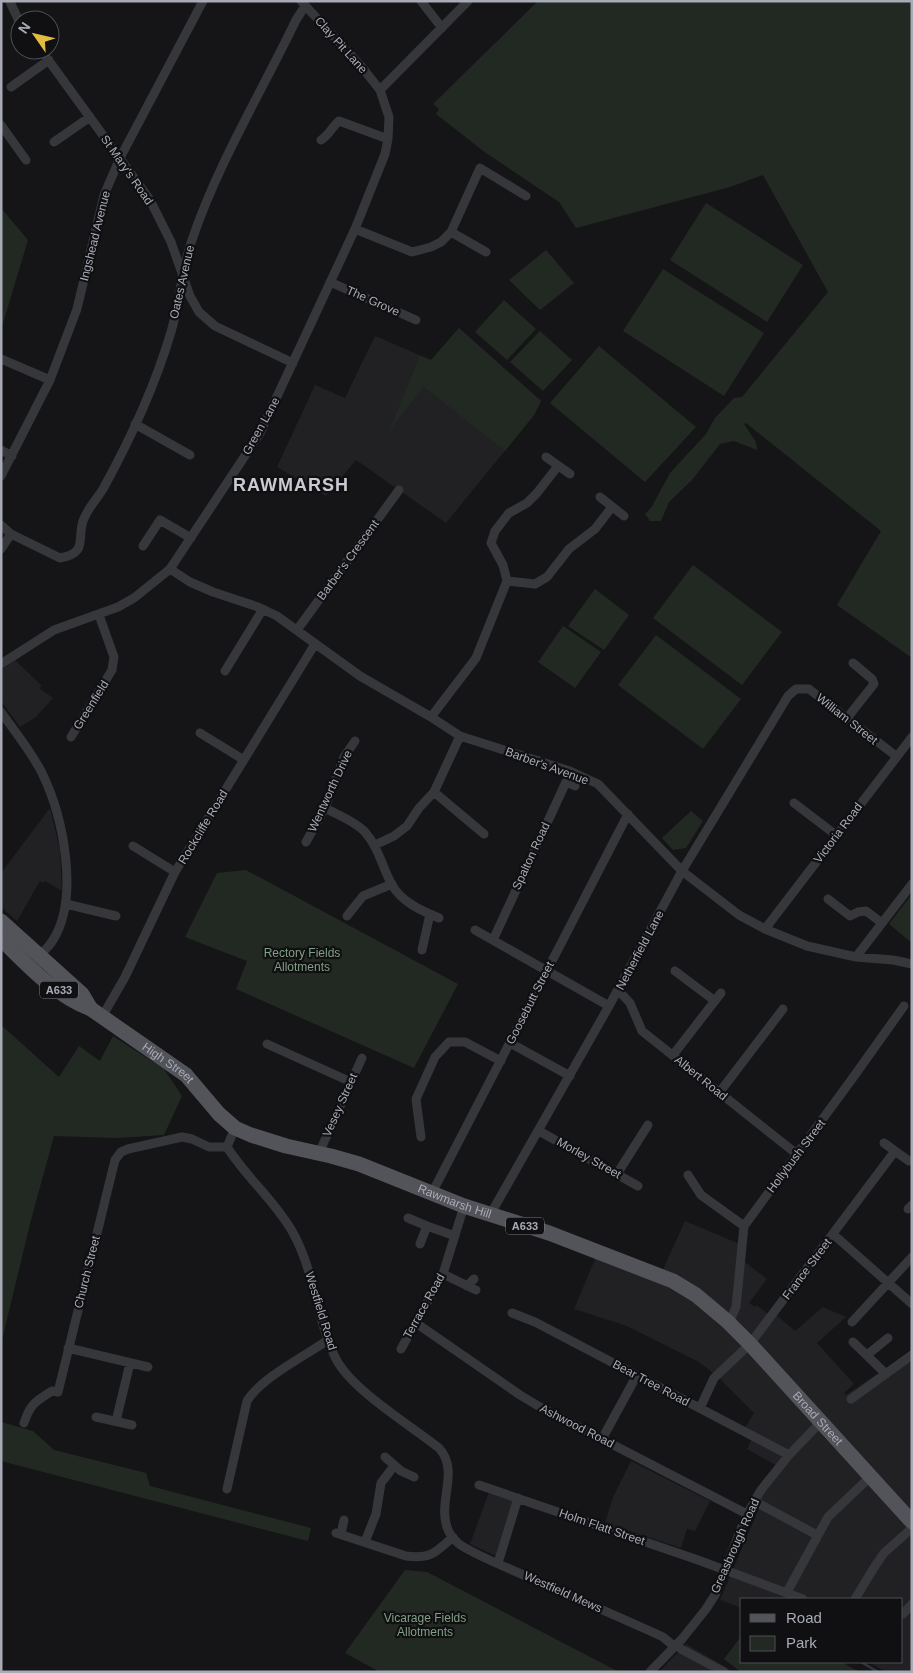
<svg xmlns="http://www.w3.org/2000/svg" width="913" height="1673" font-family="Arial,sans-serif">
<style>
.built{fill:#212124}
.green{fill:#222923}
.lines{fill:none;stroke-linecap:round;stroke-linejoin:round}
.stream{stroke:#2f363e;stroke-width:2.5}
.street{stroke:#36373b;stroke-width:9}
.primary{stroke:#53545a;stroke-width:15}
.labels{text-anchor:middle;stroke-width:4.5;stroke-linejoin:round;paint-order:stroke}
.shield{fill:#101012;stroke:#7a7c85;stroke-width:1}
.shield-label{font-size:11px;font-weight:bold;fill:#a8abb6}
.street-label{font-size:12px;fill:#a8abb6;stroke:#101012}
.park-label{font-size:12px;fill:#819f85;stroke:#101012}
.district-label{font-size:18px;font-weight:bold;letter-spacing:1px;fill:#c9cad2;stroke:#101012}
</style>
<rect width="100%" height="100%" fill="#151517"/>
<path class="built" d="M459,328L541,401L534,415L446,523L356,460L326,496L277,467L315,385L345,398L375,336L431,360Z
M15,660L42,686L39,688L53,698L36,717L20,727L1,701V670Z
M50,808L60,850L62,891L45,881L43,883L40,881L17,921L1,907V873Z
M685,1221L742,1245L741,1259L767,1279L749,1303L755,1307L756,1305L771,1316L774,1313L795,1331L823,1307L846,1317L817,1343L854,1384L844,1393L846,1395L912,1350V1672H886L869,1662H902V1599H742V1608L720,1600L759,1508L754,1501L779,1467L747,1449L753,1436L743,1431L754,1413L717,1376L699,1362L627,1326L574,1309L598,1252L660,1276Z
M631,1461L710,1501L695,1531L687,1529L681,1548L605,1523L613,1497Z
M489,1492L515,1501L496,1556L470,1544Z
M686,1644L734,1672H659Z"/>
<path class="green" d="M538,1H912V658L837,605L881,531L746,423L744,424L756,442L757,450L734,441L720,444L692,480L669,502L661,521H650L645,514L651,508L670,473L706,434L715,418L734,398L742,397L828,292L763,175L730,187L576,228L559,202L486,153L436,114L439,109L433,104Z
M706,203L803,265L767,322L670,260Z
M1,208L28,240L1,330Z
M546,250L574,283L540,310L509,280Z
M663,269L764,333L724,396L623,331Z
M504,300L536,329L507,360L475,332Z
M459,328L541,401L534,415L505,451L424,387L389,431L420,356L431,360Z
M540,331L572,360L543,391L510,362Z
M599,346L696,427L645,482L550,403Z
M693,565L782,632L742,685L653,618Z
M595,589L629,615L604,650L568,626Z
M563,626L601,652L575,688L538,662Z
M656,635L741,699L703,749L618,685Z
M691,811L703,821L686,848L673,850L662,838Z
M246,870L458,984L414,1068L236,989L247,961L185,937L217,873Z
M912,894V943L889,924Z
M1,1025L59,1077L79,1046L100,1061L113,1036L164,1069L182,1096L164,1135L116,1138L54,1136L31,1220L1,1344Z
M1,1422L33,1431L54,1450L146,1473L150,1486L311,1528L308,1541L1,1461Z
M405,1570L427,1572L619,1672H380L345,1653Z
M742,1635V1662H841L860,1672H741L724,1659Z"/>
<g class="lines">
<path class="stream" d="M861,1662L878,1672"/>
<path class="street" d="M421,1L442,28
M10,2L20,23
M41,50L150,200L171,242L190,296L199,312L215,326L293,363
M11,87L49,60
M380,90L468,1
M1,125L26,160
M321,140C329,135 332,127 339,121L388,139
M54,142L90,117
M355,229L412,252L431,247L441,242L451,232L480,168L526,196
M451,232L486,252
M330,282L416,320
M1,359L50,380
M135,424L190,455
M1,450L12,456
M546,457L570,474
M1,476L50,380L77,309L104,195L120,158L203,1
M600,497L624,516
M1,525L11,534L60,558C88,553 77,539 83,521C87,509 97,499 103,489C130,440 155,386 171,332C180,302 181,270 192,240C218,163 261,93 296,20L305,6
M143,546L160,520L191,538
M1,549L11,534
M170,569L190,582L213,592L258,607L277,616L360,676L431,717L460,736L570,771L598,784L682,871L739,915L765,929L807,946L856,957L893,960L912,964
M507,581L503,565L491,543L495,531L509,513L527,503L537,493L558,466
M297,630L399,490
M1,664L54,630L118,607L134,598L170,569L260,433L355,229L385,154L388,139L389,117L380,90L361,66L301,1
M225,671L263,609
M1,712C15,732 31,751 42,773C63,816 80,897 53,940C49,947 43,952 37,958
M431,717L476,658L507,581L535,584L547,577L569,549L595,529L612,507
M847,718L874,684L872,679L853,663
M200,733L244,760
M71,737L112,670L114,657L99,615
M434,792L484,834
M794,803L836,835
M325,808C338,815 356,822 365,832C379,848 382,867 392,885C402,902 420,910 439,918
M306,842L325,808L344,757L355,741
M375,845L394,836L407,826L419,808L434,792L460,736
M133,846L175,872
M828,899L850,916L858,912L866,911L882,923
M66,904L116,916
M347,916L363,896L392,884
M765,929L912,737
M475,930L609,1006
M493,940L566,782L575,786
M422,950L430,914
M856,957L912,884
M675,971L715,1001
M618,990L630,1003L642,1031L798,1155
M102,1017L125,977L175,872L315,644
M510,1043L570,1076
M267,1044L351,1082
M673,1055L721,993
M719,1093L783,1009
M235,1128L227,1147C246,1177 274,1200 292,1231C315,1271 316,1319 336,1359C352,1390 410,1425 439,1448C461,1472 435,1504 449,1532C452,1537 457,1543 462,1546C482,1558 506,1567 528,1577C569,1595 609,1613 650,1631L663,1637L675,1647
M539,1131L638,1186
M421,1137L416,1099L435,1057L449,1042H465L501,1061
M895,1151L909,1161
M319,1153L362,1058
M617,1174L648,1125
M688,1175L701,1195L744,1226
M432,1193L628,814
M908,1209L912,1205
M490,1215L609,1006L682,871L788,696L796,689H809L896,756
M408,1218L427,1226
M833,1234L912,1304
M420,1244L427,1226L455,1236
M443,1274L476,1290
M467,1286L474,1279
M512,1313L535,1322L789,1455
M727,1321L732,1316L736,1307L744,1226L852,1079L904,1006
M852,1322L912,1257
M416,1323L520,1395L540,1407L747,1514
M853,1342L886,1374
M68,1348L148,1367
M401,1349L443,1274L464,1206
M867,1355L888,1338
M851,1399L912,1355
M700,1408L714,1378L750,1344L895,1151L884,1143
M96,1417L132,1425
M116,1421L130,1363
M24,1423C30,1404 36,1401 52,1391L58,1392L115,1160L121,1152L128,1149L182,1137L192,1139L209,1147H227
M602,1439L637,1375
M385,1457L401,1471L414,1477
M479,1485L698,1560L803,1599
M227,1489L247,1401C261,1378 305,1356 328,1340
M754,1501L817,1535
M336,1533L406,1556C431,1559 435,1553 453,1537
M341,1534L344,1520
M365,1542L376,1514L381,1483L394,1466
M498,1563L518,1498
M787,1592L828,1517L870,1477
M855,1599L875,1566L884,1553L912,1528
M903,1614L912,1604
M681,1649L724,1672
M650,1672L682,1639L706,1609L715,1595L747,1514L761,1490L789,1455L815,1428L823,1423"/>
<g class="primary">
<path d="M1,921L82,994L91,1009"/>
<path id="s1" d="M1,939C27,965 56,996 91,1009L186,1075L219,1114L235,1128L251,1135L286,1146L331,1156L359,1164L464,1206L549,1233L673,1281L696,1295L727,1321L750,1344L912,1522"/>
</g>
</g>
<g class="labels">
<g class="shield">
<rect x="40" y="981.5" width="38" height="17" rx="4"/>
<rect x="506" y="1217.5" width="38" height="17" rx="4"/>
</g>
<g class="shield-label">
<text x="59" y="994">A633</text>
<text x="525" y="1230">A633</text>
</g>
<g class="street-label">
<text transform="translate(341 45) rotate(48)" y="4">Clay Pit Lane</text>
<text transform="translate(127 170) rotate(55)" y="4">St Mary's Road</text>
<text transform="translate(95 236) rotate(-76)" y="4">Ingshead Avenue</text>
<text transform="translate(182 282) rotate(-77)" y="4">Oates Avenue</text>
<text transform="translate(373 301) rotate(24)" y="4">The Grove</text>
<text transform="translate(261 426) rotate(-61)" y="4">Green Lane</text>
<text transform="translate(348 560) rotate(-54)" y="4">Barber's Crescent</text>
<text transform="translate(91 705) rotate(-58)" y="4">Greenfield</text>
<text transform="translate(847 719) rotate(38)" y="4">William Street</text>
<text transform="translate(547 766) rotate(20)" y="4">Barber's Avenue</text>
<text transform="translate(330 791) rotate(-65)" y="4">Wentworth Drive</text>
<text transform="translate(203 827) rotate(-59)" y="4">Rockcliffe Road</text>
<text transform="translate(838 833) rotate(-53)" y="4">Victoria Road</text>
<text transform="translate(531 856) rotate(-65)" y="4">Spalton Road</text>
<text transform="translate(640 950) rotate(-62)" y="4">Netherfield Lane</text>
<text transform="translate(530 1003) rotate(-63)" y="4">Goosebutt Street</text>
<text dy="4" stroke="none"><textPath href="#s1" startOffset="209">High Street</textPath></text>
<text transform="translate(701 1078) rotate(39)" y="4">Albert Road</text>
<text transform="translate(340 1105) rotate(-66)" y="4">Vesey Street</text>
<text transform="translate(796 1156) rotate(-53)" y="4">Hollybush Street</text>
<text transform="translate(589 1158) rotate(29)" y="4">Morley Street</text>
<text dy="4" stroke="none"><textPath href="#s1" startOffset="535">Rawmarsh Hill</textPath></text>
<text transform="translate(807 1269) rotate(-53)" y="4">France Street</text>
<text transform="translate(87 1272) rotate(-76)" y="4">Church Street</text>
<text transform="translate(424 1306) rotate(-61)" y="4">Terrace Road</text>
<text transform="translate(321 1311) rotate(73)" y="4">Westfield Road</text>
<text transform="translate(651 1383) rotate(28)" y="4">Bear Tree Road</text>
<text dy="4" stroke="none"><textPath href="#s1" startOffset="968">Broad Street</textPath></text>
<text transform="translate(577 1426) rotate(27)" y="4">Ashwood Road</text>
<text transform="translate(602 1527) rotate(19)" y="4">Holm Flatt Street</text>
<text transform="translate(735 1546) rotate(-66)" y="4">Greasbrough Road</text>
<text transform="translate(563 1592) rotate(24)" y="4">Westfield Mews</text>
</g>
<g class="park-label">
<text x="302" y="957">Rectory Fields<tspan x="302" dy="14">Allotments</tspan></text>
<text x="425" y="1622">Vicarage Fields<tspan x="425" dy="14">Allotments</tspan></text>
</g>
<g class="district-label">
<text x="291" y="491">RAWMARSH</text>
</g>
</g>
<rect width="913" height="1673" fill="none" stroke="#a8abb6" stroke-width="5"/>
<rect x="740" y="1598" width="162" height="65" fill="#101012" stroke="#4d4e54"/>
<rect x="750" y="1614" width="25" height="8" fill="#53545a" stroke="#4d4e54"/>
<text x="786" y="1623" font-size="15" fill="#a8abb6">Road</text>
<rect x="750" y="1636" width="25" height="15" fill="#222923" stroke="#4d4e54"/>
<text x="786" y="1648" font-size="15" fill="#a8abb6">Park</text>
<g transform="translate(35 35) rotate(304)"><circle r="24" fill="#101012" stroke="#4d4e54"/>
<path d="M0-4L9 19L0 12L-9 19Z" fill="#e2bb42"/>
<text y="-8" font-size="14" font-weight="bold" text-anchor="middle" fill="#a8abb6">N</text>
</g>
</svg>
